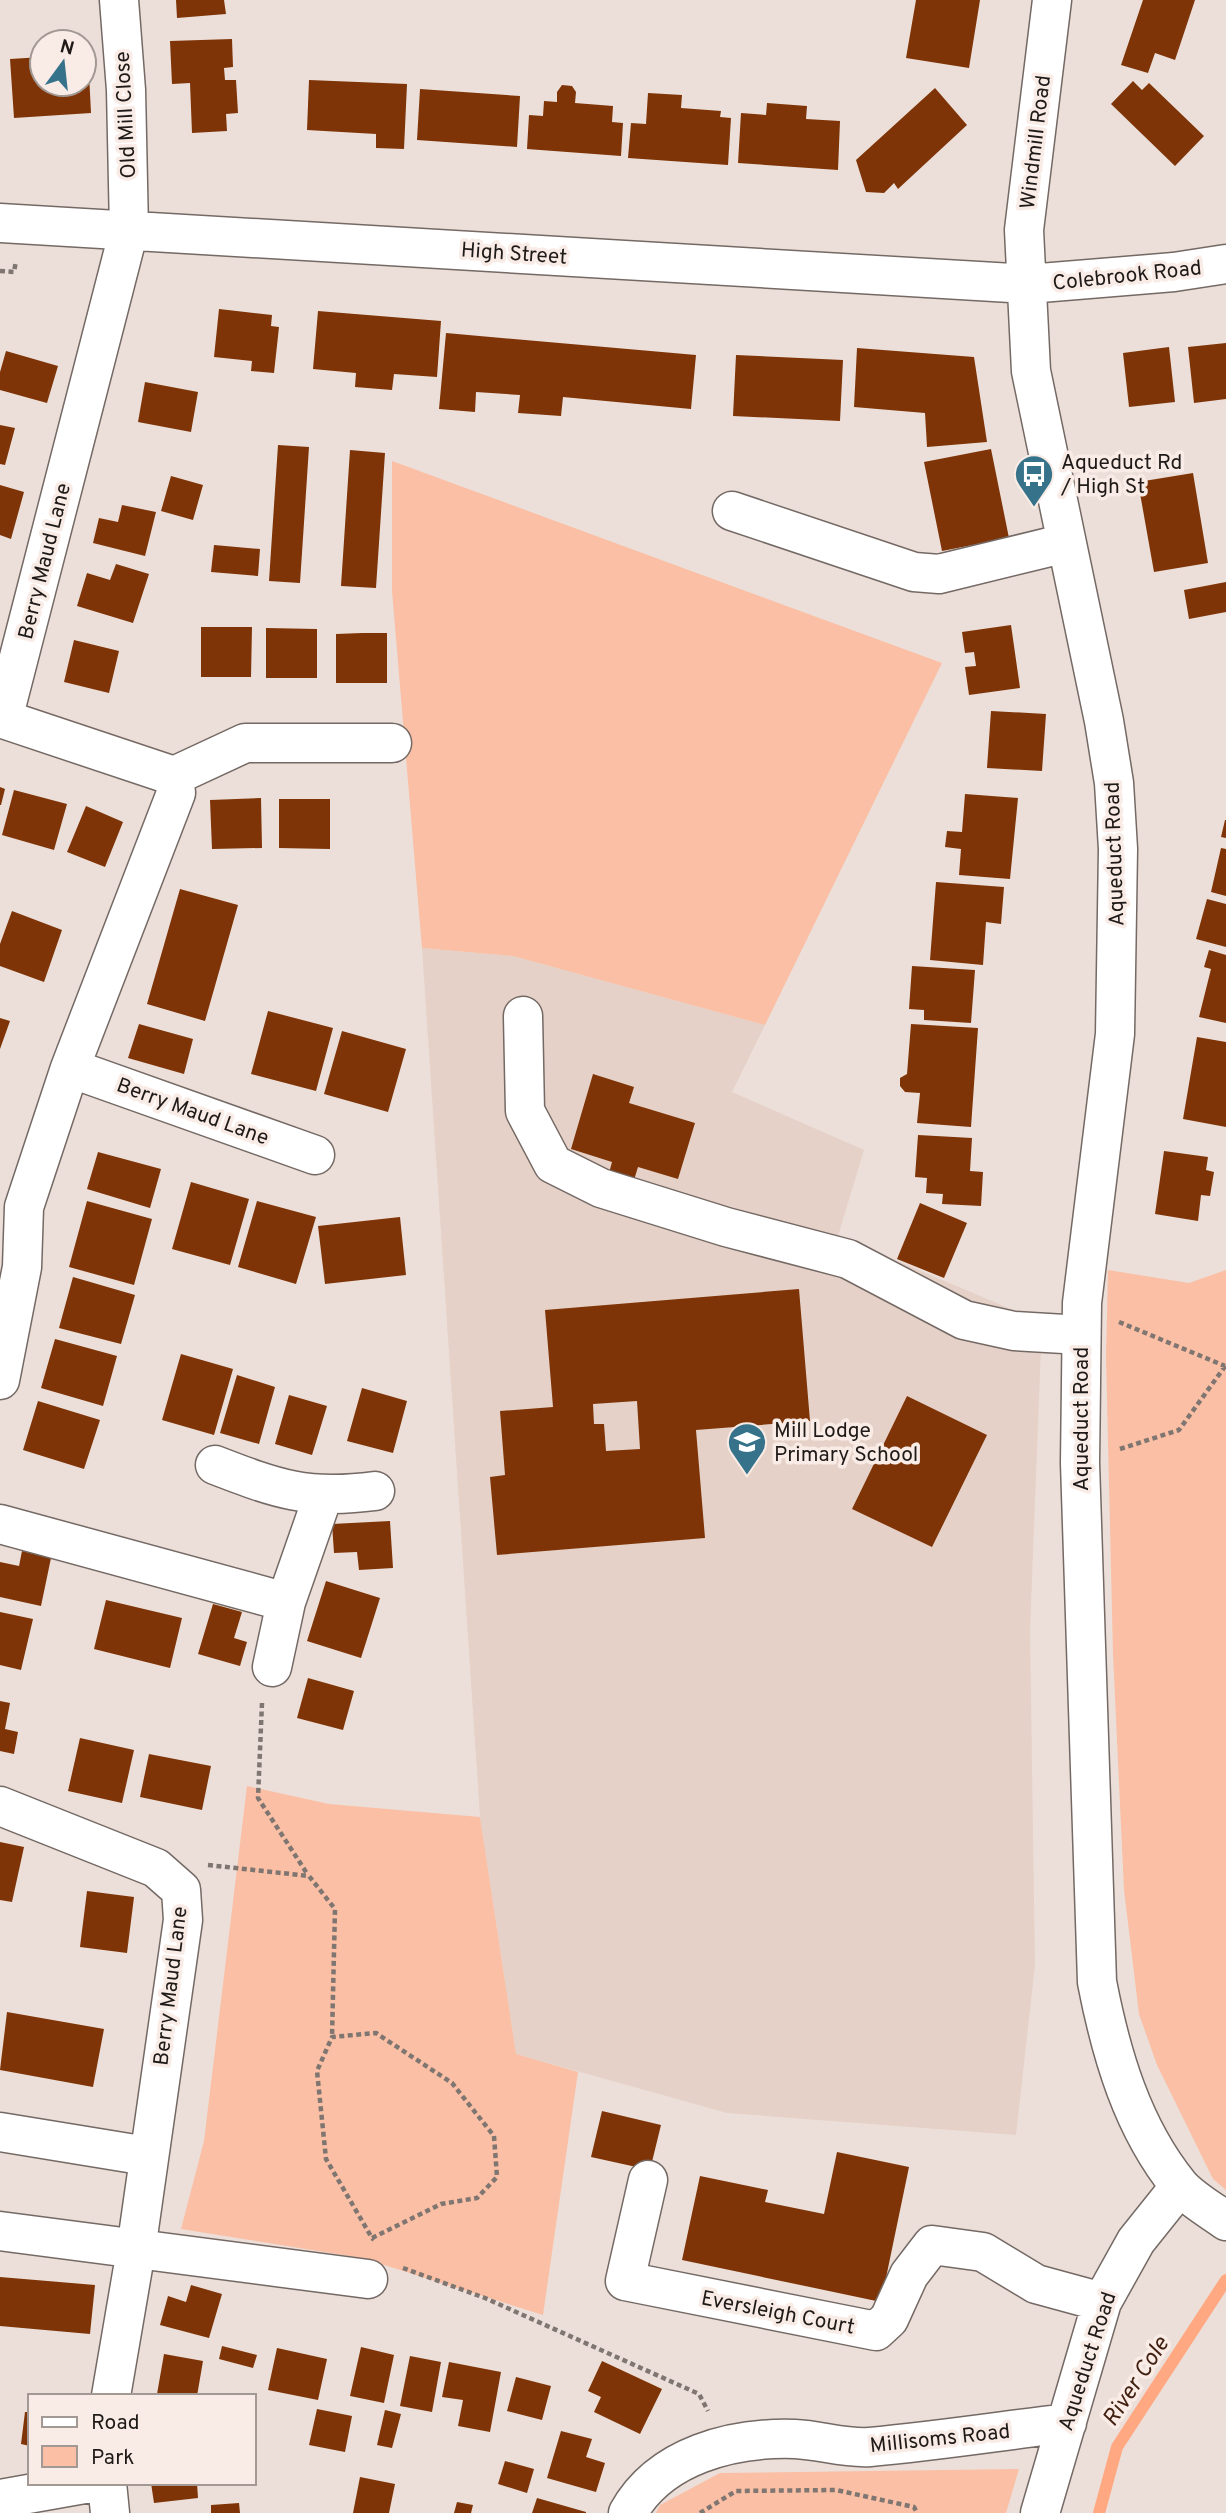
<svg xmlns="http://www.w3.org/2000/svg" width="1226" height="2513" font-family="Overpass,sans-serif">
<style>
.built{fill:#e5d1c7}
.green{fill:#fabfa4}
.lines{fill:none;stroke-linecap:round;stroke-linejoin:round}
.stream{stroke:#ffa881;stroke-width:12}
.building{fill:#7e3406;fill-rule:evenodd}
.minor-casing{stroke:#746964;stroke-width:41}
.path{stroke:#7f7672;stroke-width:4.5;stroke-dasharray:5 3.5;stroke-linecap:butt}
.minor{stroke:#fff;stroke-width:38}
.labels{text-anchor:middle;stroke-width:7;stroke-linejoin:round;paint-order:stroke}
.street-label{font-size:21px;fill:#1f1a18;stroke:#f9ece6}
.poi-label{font-size:21px;fill:#1f1a18;stroke:#f9ece6;text-anchor:start}
.water-label{font-size:23px;font-style:italic;fill:#412010;stroke:#f9ece6}
</style>
<rect width="100%" height="100%" fill="#ecdfd9"/>
<path class="built" d="M422,948L513,956L765,1025L732,1092L864,1150L838,1236L1042,1322L1030,1630L1035,1965L1016,2135L727,2113L516,2054L480,1817Z"/>
<path class="green" d="M392,461L942,663L765,1025L513,956L422,948L392,591Z
M1108,1270L1189,1283L1226,1270V2190L1213,2179L1157,2065L1139,2014L1124,1890L1113,1654L1106,1356Z
M247,1786L329,1804L480,1817L516,2054L578,2072L543,2315L362,2258L181,2229L204,2141Z
M1019,2469L1006,2513H656L660,2505L720,2473Z"/>
<g class="lines">
<path class="stream" d="M1099,2513L1117,2447L1226,2280"/>
</g>
<path class="building" d="M176,0H224L226,14L177,18Z
M916,0H980L969,68L906,58Z
M1143,0H1195L1175,60L1155,53L1148,73L1121,65Z
M232,39L233,67L224,68L225,80H236L238,113L226,114L227,131L192,133L190,83L172,84L170,41Z
M84,54H88L91,113L14,118L10,59L42,57V84H84Z
M309,80L407,84L404,149L376,148V134L307,130Z
M1133,81L1142,90L1149,83L1204,136L1175,166L1111,104Z
M562,85L572,86L576,92L575,103L613,106L612,122L623,123L621,156L527,149L529,115L543,116L544,101L557,102V92Z
M935,88L967,125L898,189L894,183L884,193L866,192L856,160Z
M420,89L520,96L517,147L417,140Z
M648,93L682,95L681,108L721,111L720,117L731,118L728,165L628,158L631,123L646,124Z
M767,103L807,106L806,119L840,121L838,170L738,163L741,113L766,115Z
M219,309L272,315L271,326L279,327L274,373L251,371L252,361L214,357Z
M318,311L441,321L437,377L394,374L392,390L355,387L356,373L313,369Z
M446,333L696,355L691,409L563,397L561,416L518,413L520,395L476,392L475,412L439,409Z
M1226,343V399L1194,403L1188,347Z
M1169,347L1175,402L1129,407L1123,353Z
M857,348L974,357L987,442L927,447L925,413L854,407Z
M6,351L58,366L47,403L0,390V372Z
M736,355L843,360L840,421L733,416Z
M145,382L198,392L191,432L138,422Z
M0,425L15,428L5,465L0,464Z
M278,445L309,447L300,583L269,581Z
M991,449L1009,538L942,551L924,462Z
M350,450L385,453L376,588L341,586Z
M1193,473L1208,563L1154,572L1138,482Z
M171,476L203,485L193,520L161,511Z
M0,485L24,492L11,539L0,535Z
M122,505L156,512L145,556L93,543L99,518L118,522Z
M214,545L260,549L258,576L211,572Z
M116,564L149,574L133,623L77,606L87,573L110,580Z
M1226,582V612L1189,619L1184,590Z
M1011,625L1020,688L969,695L965,667L976,666L974,652L965,653L962,632Z
M201,627H252L251,677H201Z
M266,628L317,629V678H266Z
M362,633H387V683H336V634Z
M74,640L119,651L109,693L64,682Z
M991,711L1046,714L1042,771L987,768Z
M0,787L5,789L1,805H0Z
M14,790L67,804L54,850L2,835Z
M965,794L1018,798L1010,879L959,875L961,849L945,847L947,831L962,832Z
M261,798L262,848L212,849L210,800Z
M279,799H330V849L279,848Z
M86,806L123,822L105,867L67,852Z
M1225,820H1226V838L1221,837Z
M1221,848L1226,849V896L1211,892Z
M936,882L1004,887L1001,924L986,922L983,965L930,960Z
M180,889L238,905L205,1021L147,1004Z
M1207,899L1226,904V947L1196,939Z
M12,911L62,930L44,982L0,966V944Z
M1209,950L1226,955V1023L1199,1017L1211,969L1204,967Z
M912,966L975,970L971,1023L924,1020V1010L909,1009Z
M268,1011L333,1028L316,1091L251,1074Z
M0,1018L10,1021L0,1049Z
M139,1024L193,1039L184,1074L128,1058Z
M911,1024L978,1028L971,1127L917,1123L920,1093L905,1092L900,1086V1078L907,1074Z
M342,1031L406,1049L388,1112L324,1094Z
M1197,1037L1226,1042V1127L1183,1119Z
M593,1074L634,1087L629,1103L695,1123L678,1179L638,1167L634,1180L609,1173L612,1162L571,1149Z
M918,1135L972,1138L970,1171L983,1172L981,1206L942,1204L943,1194L926,1193L927,1178L915,1177Z
M1164,1151L1208,1157L1206,1170L1214,1172L1210,1196L1201,1195L1198,1221L1155,1214Z
M98,1152L161,1169L150,1208L87,1189Z
M191,1182L249,1199L230,1265L172,1249Z
M87,1201L152,1219L134,1285L69,1267Z
M257,1201L316,1217L296,1284L238,1267Z
M920,1203L967,1223L944,1278L897,1259Z
M400,1217L406,1275L325,1284L318,1226Z
M73,1277L135,1295L121,1344L59,1328Z
M799,1289L810,1421L696,1430L705,1538L497,1555L490,1477L505,1475L500,1411L553,1407L545,1310ZM637,1401L640,1449L606,1451L604,1424H594L593,1404Z
M55,1339L117,1356L103,1406L41,1388Z
M181,1354L233,1369L214,1435L162,1420Z
M237,1375L275,1387L259,1444L220,1433Z
M362,1388L407,1401L393,1453L347,1441Z
M289,1395L327,1406L312,1455L275,1444Z
M907,1396L987,1435L932,1547L852,1509Z
M38,1401L100,1420L84,1469L23,1450Z
M390,1521L393,1568L359,1570L357,1552L334,1553L332,1524Z
M22,1551L51,1558L41,1606L0,1597V1562L19,1566Z
M326,1581L380,1598L361,1658L307,1641Z
M106,1600L182,1618L170,1668L94,1649Z
M213,1604L242,1612L234,1638L247,1642L240,1666L198,1654Z
M0,1612L33,1619L21,1670L0,1665Z
M308,1678L354,1691L343,1730L297,1718Z
M0,1701L10,1703L5,1729L18,1732L14,1754L0,1751Z
M80,1738L134,1750L122,1803L68,1791Z
M149,1754L211,1766L202,1810L140,1797Z
M0,1842L24,1847L12,1902L0,1900Z
M87,1891L134,1897L127,1953L80,1947Z
M7,2012L104,2029L93,2087L0,2070Z
M602,2111L661,2125L650,2170L591,2157Z
M837,2152L909,2167L881,2302L682,2260L700,2176L768,2190L765,2202L824,2214Z
M0,2277L95,2285L90,2334L0,2326Z
M191,2285L222,2294L209,2338L160,2325L168,2296L186,2302Z
M222,2346L257,2355L253,2368L219,2359Z
M361,2347L394,2355L384,2403L350,2396Z
M277,2348L327,2359L318,2400L268,2390Z
M164,2354L203,2361L197,2396L157,2394Z
M410,2356L441,2362L432,2412L400,2406Z
M602,2361L662,2389L640,2434L594,2412L601,2397L588,2391Z
M449,2362L501,2372L490,2432L458,2426L463,2400L442,2397Z
M516,2377L551,2386L542,2420L507,2411Z
M317,2409L352,2416L345,2452L309,2445Z
M385,2410L401,2414L392,2448L377,2445Z
M25,2412H30V2446L21,2444Z
M561,2431L592,2439L586,2457L605,2463L596,2492L547,2478Z
M505,2461L534,2469L527,2493L498,2484Z
M360,2477L395,2484L389,2513H353Z
M151,2483H197L198,2498L154,2503Z
M537,2498L586,2512V2513H532Z
M457,2502L473,2505L471,2513H454Z
M239,2503L240,2513H211V2505Z"/>
<g class="lines">
<g class="minor-casing">
<path id="minor" d="M1052,0L1024,230L1031,371L1104,721L1114,783L1118,849L1115,1034L1082,1303L1080,1463L1097,1982C1111,2054 1132,2127 1179,2185C1191,2199 1211,2210 1226,2221
M0,223L1028,284L1174,272L1226,264
M732,511L914,572L939,574L1066,543
M174,776L245,743H392
M523,1016L525,1111L553,1164L601,1188L726,1227L848,1259L964,1320L1014,1331L1081,1335
M70,1068L315,1155
M0,1380L22,1267L24,1207L70,1068L176,793L174,776L3,719L129,230L126,90L119,0
M215,1465C277,1489 307,1500 375,1491
M0,1524L286,1602
M272,1667L286,1602L323,1496
M0,1806L156,1868L181,1890L183,1920L136,2250L111,2396
M0,2132L147,2156
M648,2180L625,2281L876,2331L889,2319L909,2275L932,2245L983,2252L1036,2284L1102,2302
M0,2231L368,2279
M107,2483L110,2513
M0,2499L90,2483
M628,2513C660,2455 733,2437 795,2439C820,2440 846,2449 870,2447C936,2441 1001,2431 1067,2423
M1040,2513L1102,2302L1136,2241L1180,2186"/>
</g>
<path class="path" d="M0,271L14,272L16,261
M1119,1322L1225,1366
M1120,1449L1179,1430L1226,1365
M262,1703L258,1798L308,1875
M208,1865L309,1876L335,1909L332,2037
M372,2238L441,2204L477,2198L497,2177L494,2136L452,2083L376,2033L332,2037L317,2071L326,2159L372,2238L374,2240
M403,2268L485,2298L699,2394L708,2411
M700,2513L736,2491L836,2490L914,2507L917,2513"/>
<use href="#minor" class="minor"/>
</g>
<defs>
<g id="bus-pin" transform="scale(2.0125)"><path d="M0 17L-7.5 6A9.5 9.5 0 1 1 7.5 6Z" fill="#36738a" stroke="#f9ece6"/><path d="M-5-6H5V4H4V6H2V4H-2V6H-4V4H-5ZM-3.5-4V0h7V-4ZM-3.5 1.2v1.5H-2V1.2ZM2 1.2v1.5H3.5V1.2Z" fill="#fff"/></g>
<g id="school-pin" transform="scale(2.0125)"><path d="M0 17L-7.5 6A9.5 9.5 0 1 1 7.5 6Z" fill="#36738a" stroke="#f9ece6"/><path d="M0-5L7-2L0 1L-7-2ZM-4 1L0 2.5L4 1V4Q0 6-4 4Z" fill="#fff"/></g>
</defs>
<g fill-rule="evenodd">
<use href="#bus-pin" x="1034" y="474"/>
<use href="#school-pin" x="747" y="1442"/>
</g>
<g class="labels">
<g class="street-label">
<text transform="translate(125 115) rotate(-93)" y="7">Old Mill Close</text>
<text transform="translate(1035 142) rotate(-83)" y="7">Windmill Road</text>
<text transform="translate(514 253) rotate(4)" y="7">High Street</text>
<text transform="translate(1127 275) rotate(-6)" y="7">Colebrook Road</text>
<text transform="translate(44 561) rotate(-76)" y="7">Berry Maud Lane</text>
<text transform="translate(1114 854) rotate(-92)" y="7">Aqueduct Road</text>
<text transform="translate(193 1111) rotate(20)" y="7">Berry Maud Lane</text>
<text transform="translate(1081 1419) rotate(-90)" y="7">Aqueduct Road</text>
<text transform="translate(170 1986) rotate(-83)" y="7">Berry Maud Lane</text>
<text transform="translate(778 2312) rotate(11)" y="7">Eversleigh Court</text>
<text transform="translate(1087 2361) rotate(-72)" y="7">Aqueduct Road</text>
<text transform="translate(940 2438) rotate(-6)" y="7">Millisoms Road</text>
</g>
<g class="poi-label">
<text x="1061" y="469">Aqueduct Rd<tspan x="1061" dy="24">/ High St</tspan></text>
<text x="774" y="1437">Mill Lodge<tspan x="774" dy="24">Primary School</tspan></text>
</g>
<g class="water-label">
<text transform="translate(1135 2381) rotate(-57)" y="8">River Cole</text>
</g>
</g>
<rect x="28" y="2394" width="228" height="91" fill="#f9ece6" stroke="#a29894" stroke-width="2"/>
<rect x="42" y="2417" width="35" height="10" fill="#ffffff" stroke="#a29894" stroke-width="2"/>
<text x="91" y="2429" font-size="21" fill="#1f1a18">Road</text>
<rect x="42" y="2446" width="35" height="21" fill="#fabfa4" stroke="#a29894" stroke-width="2"/>
<text x="91" y="2464" font-size="21" fill="#1f1a18">Park</text>
<g transform="translate(63 63) rotate(15)"><circle r="33" fill="#f9ece6" stroke="#a29894" stroke-width="2"/>
<path d="M0-5L12 26L0 18L-12 26Z" fill="#36738a"/>
<text y="-10" font-size="19" font-weight="bold" text-anchor="middle" fill="#1f1a18">N</text>
</g>
</svg>
